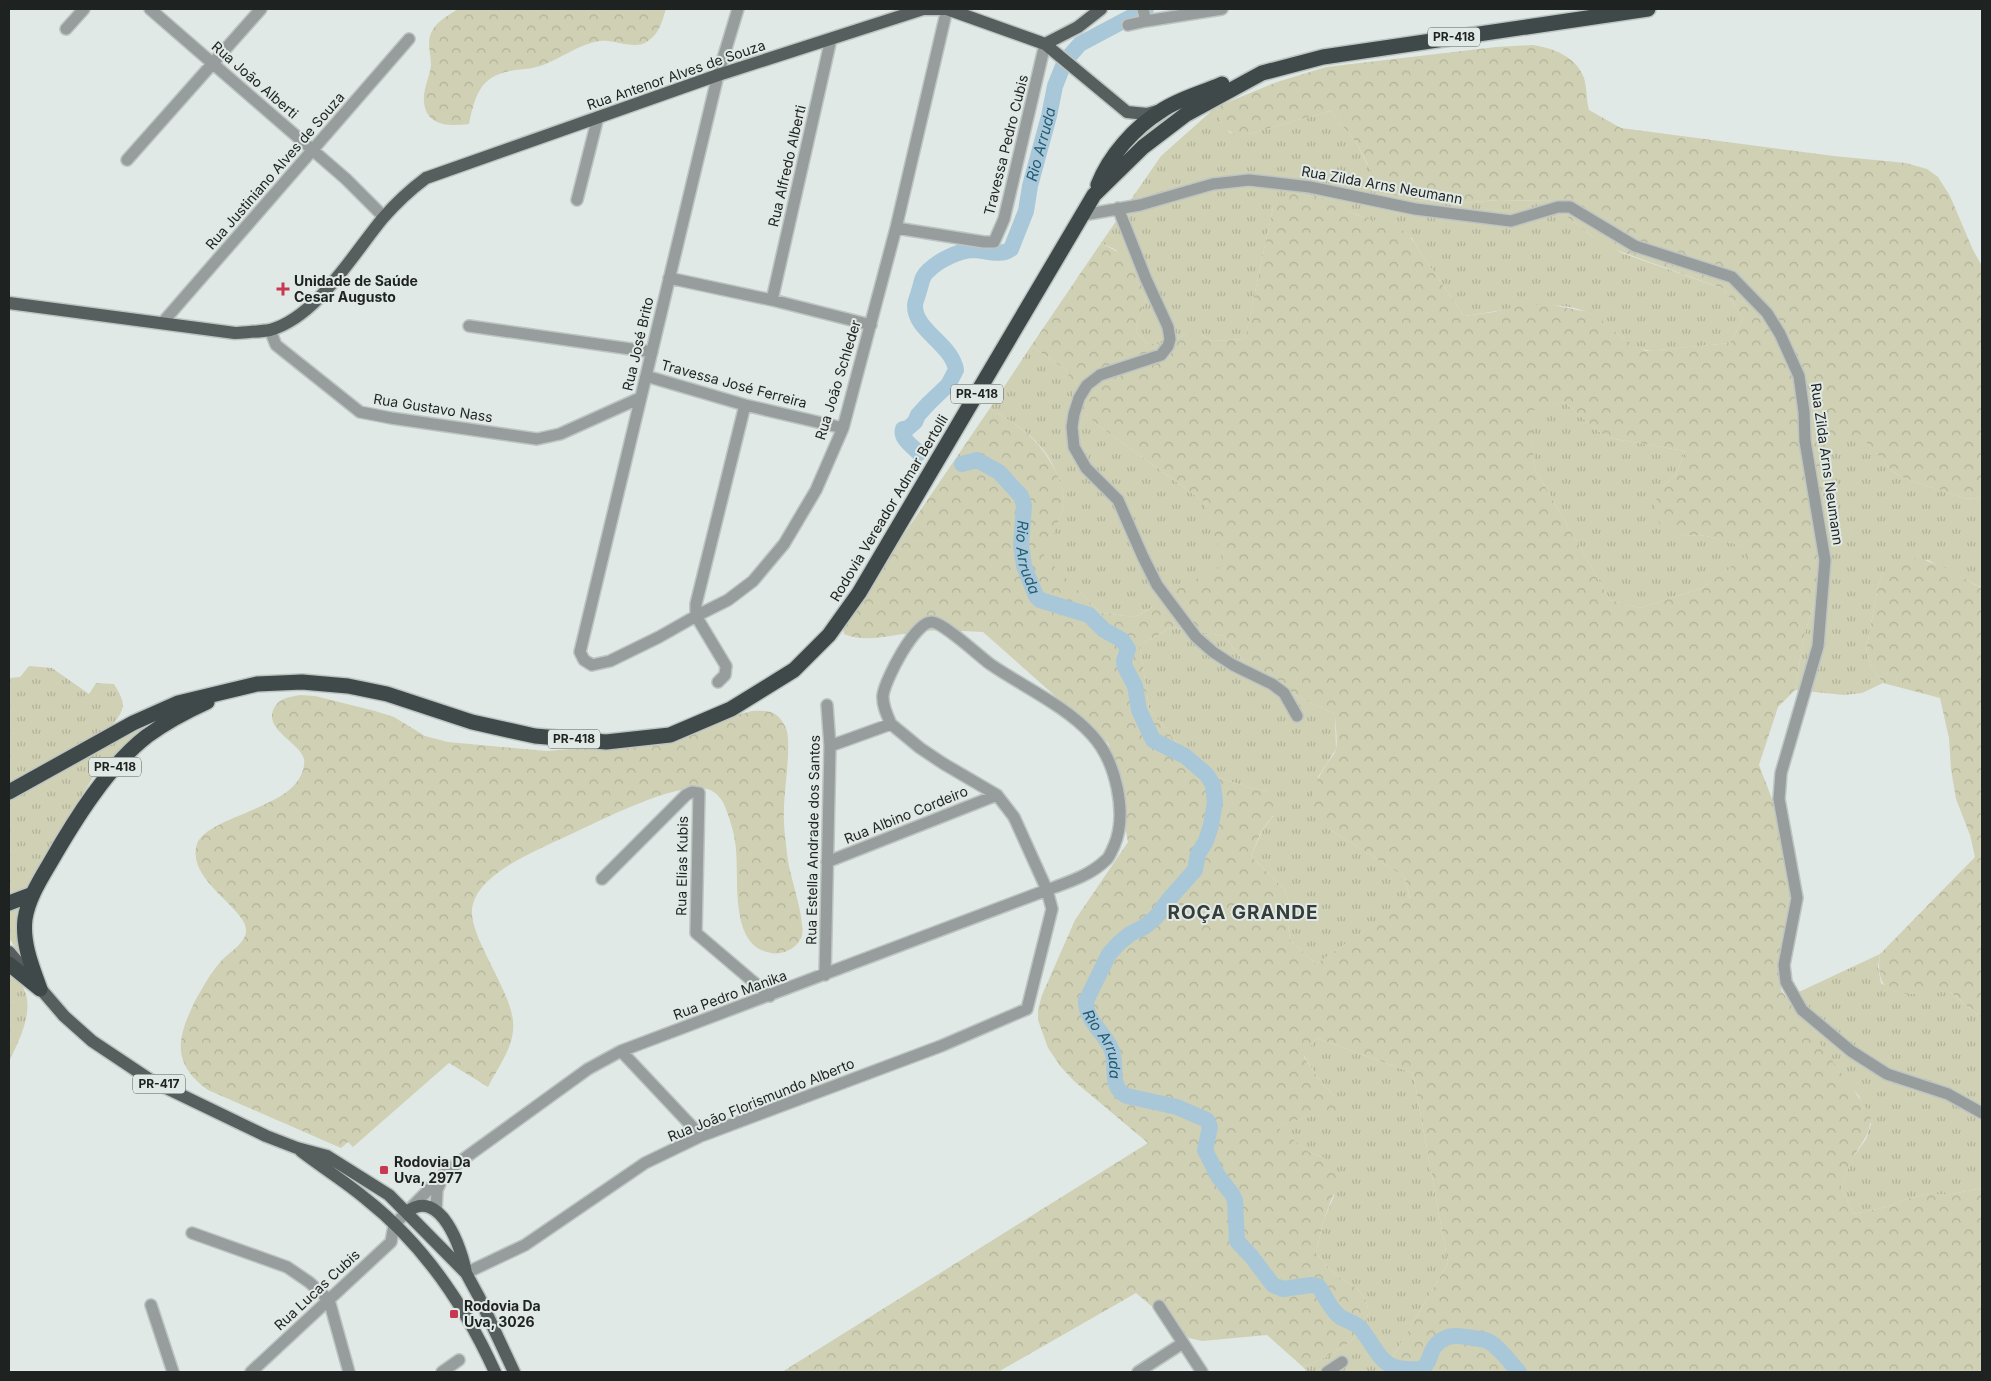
<svg xmlns="http://www.w3.org/2000/svg" width="1991" height="1381" font-family="Inter,sans-serif">
<style>
.grass{fill:url(#grass-tufts)}
.forest{fill:url(#forest-crowns);fill-rule:evenodd}
.lines{fill:none;stroke-linecap:round;stroke-linejoin:round}
.river{stroke:#a8c8d9;stroke-width:16}
.minor-casing{stroke:#bdc5c2;stroke-width:14}
.major-casing{stroke:#bdc5c2;stroke-width:15}
.highway-casing{stroke:#bdc5c2;stroke-width:18}
.minor{stroke:#979c9c;stroke-width:11}
.major{stroke:#565e5e;stroke-width:12}
.highway{stroke:#404949;stroke-width:15}
.poi-dot{fill:#c83851;stroke:#e0e9e5;stroke-width:2}
.labels{text-anchor:middle;stroke-width:4;stroke-linejoin:round;paint-order:stroke}
.shield{fill:#e0e9e5;stroke:#585e5b;stroke-width:1}
.shield-label{font-size:12px;font-weight:bold;fill:#1e2220}
.street-label{font-size:14px;fill:#1e2220;stroke:#e0e9e5}
.poi-label{font-size:14px;font-weight:bold;fill:#1e2220;stroke:#e0e9e5;text-anchor:start}
.water-label{font-size:15px;font-style:italic;fill:#215b74;stroke:#e0e9e5}
.district-label{font-size:19px;font-weight:bold;letter-spacing:1px;fill:#363d3a;stroke:#e0e9e5}
</style>
<defs>
<pattern id="grass-tufts" width="24" height="20" patternUnits="userSpaceOnUse" patternTransform="scale(1.25)"><rect width="24" height="20" fill="#d0d0b4"/><path d="M3 7l-1-3M5 7V3M7 7l1-3M15 17l-1-3M17 17v-4M19 17l1-3" fill="none" stroke="#b2b29a"/></pattern>
<pattern id="forest-crowns" width="20" height="18" patternUnits="userSpaceOnUse" patternTransform="scale(1.25)"><rect width="20" height="18" fill="#d0d0b4"/><path d="M2 6a3 3 0 1 1 6 0M12 15a3 3 0 1 1 6 0" fill="none" stroke="#b2b29a"/></pattern>
</defs>
<rect width="100%" height="100%" fill="#e0e9e5"/>
<path class="grass" d="M1216,107L1221,121L1230,133L1248,134L1330,111L1356,142L1367,164L1398,197L1413,200L1460,203L1499,200L1547,201L1592,236L1622,253L1724,289L1743,319L1730,343C1710,345 1689,347 1669,349C1662,349 1652,352 1646,350C1619,344 1606,315 1574,308C1536,300 1501,312 1464,316L1418,249L1412,238L1320,199L1306,195L1273,208L1245,339L1212,341L1202,335H1186L1158,344H1148L1136,332L1138,320L1148,292L1116,250L1101,243L1161,156Z
M1031,346L1066,370L1095,423L1204,502L1225,565L1135,617L1101,613L1043,556C1048,544 1064,512 1064,503C1064,494 1061,485 1058,477C1045,441 1020,427 990,408Z
M1564,402L1598,431L1609,438L1685,451L1676,475L1663,486L1683,535L1707,536L1755,550L1702,588L1640,608L1610,600L1534,467L1530,410Z
M1859,433L1893,472L1904,478L1964,498L1976,499L1982,496V588L1928,560L1883,573L1878,587L1866,651L1871,666L1883,683L1862,693L1844,695L1795,690L1804,636L1821,581L1826,515L1821,482V443Z
M1172,627L1224,636L1256,677L1335,714L1336,749L1318,777L1329,829L1405,877L1410,900L1316,964L1290,940L1288,924L1290,905L1285,890L1251,856L1263,829L1273,816L1268,791L1254,789L1199,771L1149,708L1140,645Z
M29,666L52,668L89,694L96,683L114,684C126,704 126,707 112,726L9,784V678L20,677Z
M146,726L95,774L55,839L34,884L21,895L9,898V796L124,733Z
M25,903C18,922 17,939 22,958L9,938V907Z
M1880,954L1878,967L1881,983L1895,992H1950L1982,1018V1188L1952,1194H1930L1906,1199L1887,1207L1853,1214L1841,1186L1852,1159L1866,1139L1871,1124L1859,1096L1849,1086L1786,998Z
M9,963C15,973 22,983 26,994C32,1017 18,1042 9,1062Z
M1316,1038L1413,1073L1448,1263L1384,1372H1307L1303,1367C1327,1357 1384,1333 1364,1297C1357,1285 1343,1282 1334,1273C1327,1267 1322,1259 1316,1253L1323,1222L1334,1196L1323,1157L1309,1152L1275,1126L1315,1115H1329L1334,1096L1318,1078L1304,1056Z"/>
<path class="forest" d="M458,9H666C662,21 660,33 648,41C635,51 615,39 600,41C579,44 562,58 543,65C533,69 521,69 510,71C479,77 475,97 469,124C446,127 422,125 424,95C425,85 430,75 431,65C431,54 426,41 432,31C437,21 449,15 458,9Z
M1532,45C1553,48 1576,56 1584,78C1587,88 1586,99 1589,110L1621,128L1834,156L1906,163L1927,169L1938,177L1950,196L1973,250L1982,266V496L1976,499L1964,498L1904,478L1893,472L1859,434L1822,443L1821,482L1826,515L1824,557L1821,581L1804,636L1795,690L1778,707L1759,765L1777,812L1787,828L1795,848L1798,866V881L1791,910L1781,990L1870,1113C1873,1133 1860,1144 1852,1160C1848,1168 1845,1177 1841,1186L1853,1214L1887,1207L1906,1199L1930,1194H1952L1982,1188V1372H1384L1448,1263L1413,1073L1316,1038L1304,1057L1318,1078L1334,1096L1338,1109L1329,1115H1315L1276,1126L1309,1152L1323,1157L1335,1170L1337,1185L1323,1222L1316,1253C1322,1259 1327,1267 1334,1273C1343,1282 1357,1285 1364,1297C1384,1333 1327,1357 1303,1367L1267,1335L1202,1341L1189,1338L1136,1293L998,1372H782L1148,1143L1074,1081L1061,1067L1048,1048L1038,1020V1010L1042,995L1075,920L1128,842L1109,744L983,632C964,631 944,630 924,631C901,633 866,644 844,634L843,627L849,615L990,408C1020,427 1038,437 1055,470C1060,480 1064,492 1064,503C1064,512 1048,545 1044,556L1101,613L1135,617L1151,608L1178,587L1206,575L1224,565L1204,502L1095,423L1087,413L1066,370L1031,346L1101,243L1131,259L1142,269L1148,292L1138,320L1136,332L1148,344H1158L1186,335H1202L1212,341L1245,339L1273,208C1278,201 1282,196 1291,194C1314,189 1339,208 1360,216C1373,220 1388,222 1400,229C1409,233 1413,240 1418,249L1464,316L1494,312L1524,305L1548,304L1588,312L1603,321L1622,338L1646,351L1730,343L1743,319L1724,289L1608,247L1592,236L1547,201L1499,200L1460,203L1413,200L1398,197L1385,189L1375,178L1356,142L1330,111L1248,134C1226,137 1222,125 1216,107L1277,82L1326,67L1496,47ZM1564,402L1598,431L1609,438L1685,451L1676,475L1663,486L1655,502V516L1660,524L1671,531L1684,535L1707,536L1754,550L1702,588L1640,608L1610,600L1534,467L1531,411ZM1172,627L1224,636L1256,677L1335,714C1335,724 1338,738 1336,749C1335,754 1329,760 1326,765C1310,790 1306,807 1329,829L1405,877L1410,899L1316,964L1290,940L1288,924L1290,905L1285,890L1251,856C1255,847 1258,838 1262,830C1269,819 1279,813 1277,798L1268,791L1254,789L1199,771L1149,708L1140,645Z
M1913,558C1939,561 1959,577 1982,588V1018L1950,992C1915,992 1872,1007 1880,954L1975,857L1970,835L1956,799L1951,769L1949,738L1940,698L1883,683L1871,666L1866,651L1878,587L1883,573L1898,561Z
M300,695L315,696L375,711L394,717L425,736L448,742L547,751L628,744L752,711C769,710 778,711 786,728C792,744 784,790 784,809C783,826 786,844 788,861C791,879 805,919 802,936C801,939 797,945 794,947C786,953 776,955 767,952C730,943 739,878 736,850C735,835 731,823 726,809C723,800 716,791 707,789C676,781 600,821 569,835C539,850 469,875 472,915C474,935 491,963 499,981C506,996 515,1014 513,1031C511,1051 497,1069 488,1087L449,1063L353,1147L348,1142L341,1148L208,1090C171,1063 177,1038 195,1001C203,987 211,972 222,960C229,953 245,943 246,932C249,909 185,881 197,844C206,818 284,809 300,777C303,772 305,765 304,759C299,741 263,730 274,708C279,698 290,697 300,695Z"/>
<g class="lines">
<g class="river">
<path id="s1" d="M919,453C912,446 900,438 903,429L908,428L915,422L918,415L929,403L948,385L956,370C952,344 915,331 915,306C915,301 918,296 919,291C922,283 921,277 928,271C939,260 958,251 973,250C985,250 1000,257 1011,249L1026,211L1030,186L1049,116L1055,86L1065,61L1080,44L1146,9"/>
<path id="s2" d="M962,464L977,460L999,472L1021,496L1024,505L1021,545L1024,566L1036,596L1040,600L1089,615L1104,630L1122,640L1128,649L1124,661L1125,667L1135,686L1139,710L1153,740L1185,756L1207,775L1213,785L1215,802L1211,825L1206,841L1198,854L1195,870L1170,898L1156,917L1144,927L1130,934L1119,943L1109,954L1086,1001C1085,1021 1106,1033 1112,1051C1118,1068 1108,1087 1127,1096L1177,1107L1207,1120L1210,1127L1205,1150L1218,1176L1232,1194L1235,1200L1237,1241L1251,1256L1273,1285L1283,1289L1311,1285L1318,1286C1325,1295 1329,1307 1338,1315C1344,1321 1356,1322 1361,1329C1382,1356 1380,1372 1421,1369C1432,1363 1428,1352 1437,1344C1447,1333 1460,1336 1473,1338C1477,1339 1482,1339 1485,1340C1498,1344 1510,1363 1519,1372"/>
</g>
<g class="minor-casing">
<path id="minor" d="M150,9L346,179L384,217
M738,9L718,75L580,652L584,660L592,665L610,661L659,637L696,616L728,600L753,581L784,544L816,490L843,428L896,228L947,9
M1146,21L1222,9
M1128,25L1146,21L1143,9
M66,29L84,9
M127,160L261,9
M577,200L598,117
M1118,208L1146,279L1168,327L1170,339L1168,346L1161,355L1100,375L1087,385L1079,398L1074,414L1072,427L1074,447L1086,468L1118,500L1143,557L1157,585L1196,637L1213,652L1233,665L1272,684L1284,693L1297,716
M1083,215L1140,205L1213,184L1249,180L1310,187L1415,209L1511,221L1558,207H1570L1635,246L1732,277L1767,313L1780,334L1799,376L1804,412L1805,441L1825,560L1818,646L1781,773L1779,799L1797,898L1784,965L1786,982L1802,1010L1851,1051L1887,1074L1948,1094L1982,1113
M896,228L984,242H994L1004,219L1045,44
M669,278L772,300L871,325
M772,300L831,39
M163,322L409,39
M469,326L652,352
M270,330L276,345L360,412L391,418L537,439L560,434L640,398
M646,376L745,405L843,428
M718,682L725,675L726,666L696,616V604L745,405
M827,862L997,795
M602,879L686,795L692,792L699,793L696,933L770,996
M825,975L830,746L827,705
M621,1051L701,1136
M436,1211L437,1190L442,1179
M192,1233L287,1267L309,1282L329,1300L349,1372
M466,1273L525,1245L645,1163L701,1136L941,1046L1027,1009L1052,909L1047,890C1068,882 1090,876 1107,859C1110,856 1112,850 1114,846C1128,814 1116,761 1092,735C1066,706 1022,686 990,664C978,655 944,623 932,622C915,621 885,680 883,695C882,705 887,715 891,724L830,746
M151,1305L173,1372
M1159,1306L1202,1372
M251,1372L391,1242L394,1225L447,1171L588,1069L621,1051L1047,890L1014,817L997,795L944,764L920,748L891,724
M442,1372L459,1360
M1138,1372L1183,1343
M1327,1372L1342,1362"/>
</g>
<g class="major-casing">
<path id="major" d="M1045,44L1078,27L1101,9
M9,303L235,333C246,332 259,332 270,330C317,317 353,254 383,218C396,203 410,190 426,178L718,75L923,9H947L1045,44L1127,112L1147,114L1161,110
M9,952L64,1016L92,1041L152,1081L266,1136L297,1148L327,1156L389,1195L466,1273L479,1297L514,1372
M301,1151C323,1168 346,1182 366,1199C423,1244 465,1306 495,1372
M407,1212C440,1186 462,1249 466,1273"/>
</g>
<g class="highway-casing">
<path id="highway" d="M1098,185C1109,156 1135,127 1161,111C1178,99 1202,93 1222,84
M9,792L133,723L178,703L257,684L302,682L348,686L387,694L472,722L535,736L606,742L670,735L731,709L794,670L829,635L859,593L1094,195L1143,147L1185,115L1262,73L1323,57L1648,9
M9,903L33,894
M9,964L40,989
M40,989C32,967 22,943 25,919C28,899 40,880 50,863C74,821 108,766 147,736C165,723 187,711 207,702"/>
</g>
<use href="#minor" class="minor"/>
<use href="#major" class="major"/>
<use href="#highway" class="highway"/>
</g>
<g class="poi-dot">
<path d="M280.5 281.5h5v5h5v5h-5v5h-5v-5h-5v-5h5z"/>
<rect x="379" y="1165" width="10" height="10" rx="2.5"/>
<rect x="449" y="1309" width="10" height="10" rx="2.5"/>
</g>
<g class="labels">
<g class="shield">
<rect x="1428" y="27.5" width="52" height="19" rx="4"/>
<rect x="951" y="384.5" width="52" height="19" rx="4"/>
<rect x="548" y="729.5" width="52" height="19" rx="4"/>
<rect x="89" y="757.5" width="52" height="19" rx="4"/>
<rect x="133" y="1074.5" width="52" height="19" rx="4"/>
</g>
<g class="shield-label">
<text x="1454" y="41">PR-418</text>
<text x="977" y="398">PR-418</text>
<text x="574" y="743">PR-418</text>
<text x="115" y="771">PR-418</text>
<text x="159" y="1088">PR-417</text>
</g>
<g class="street-label">
<text transform="translate(676 75) rotate(-19)" y="5">Rua Antenor Alves de Souza</text>
<text transform="translate(255 80) rotate(41)" y="5">Rua João Alberti</text>
<text transform="translate(1006 145) rotate(-76)" y="5">Travessa Pedro Cubis</text>
<text transform="translate(787 166) rotate(-77)" y="5">Rua Alfredo Alberti</text>
<text transform="translate(275 171) rotate(-49)" y="5">Rua Justiniano Alves de Souza</text>
<text transform="translate(1382 185) rotate(10)" y="5">Rua Zilda Arns Neumann</text>
<text transform="translate(638 344) rotate(-77)" y="5">Rua José Brito</text>
<text transform="translate(838 380) rotate(-73)" y="5">Rua João Schleder</text>
<text transform="translate(734 384) rotate(15)" y="5">Travessa José Ferreira</text>
<text transform="translate(433 408) rotate(9)" y="5">Rua Gustavo Nass</text>
<text transform="translate(1827 464) rotate(82)" y="5">Rua Zilda Arns Neumann</text>
<text transform="translate(889 508) rotate(-59)" y="5">Rodovia Vereador Admar Bertolli</text>
<text transform="translate(906 815) rotate(-22)" y="5">Rua Albino Cordeiro</text>
<text transform="translate(813 840) rotate(-89)" y="5">Rua Estella Andrade dos Santos</text>
<text transform="translate(682 866) rotate(-89)" y="5">Rua Elias Kubis</text>
<text transform="translate(730 995) rotate(-20)" y="5">Rua Pedro Manika</text>
<text transform="translate(761 1100) rotate(-22)" y="5">Rua João Florismundo Alberto</text>
<text transform="translate(317 1290) rotate(-43)" y="5">Rua Lucas Cubis</text>
</g>
<g class="poi-label">
<text x="294" y="286">Unidade de Saúde<tspan x="294" dy="16">Cesar Augusto</tspan></text>
<text x="394" y="1167">Rodovia Da<tspan x="394" dy="16">Uva, 2977</tspan></text>
<text x="464" y="1311">Rodovia Da<tspan x="464" dy="16">Uva, 3026</tspan></text>
</g>
<g class="water-label">
<text dy="5" stroke="none"><textPath href="#s1" startOffset="426">Rio Arruda</textPath></text>
<text dy="5" stroke="none"><textPath href="#s2" startOffset="136">Rio Arruda</textPath></text>
<text dy="5" stroke="none"><textPath href="#s2" startOffset="770">Rio Arruda</textPath></text>
</g>
<g class="district-label">
<text x="1243" y="919">ROÇA GRANDE</text>
</g>
</g>
<rect width="1991" height="1381" fill="none" stroke="#1e2220" stroke-width="20"/>
</svg>
